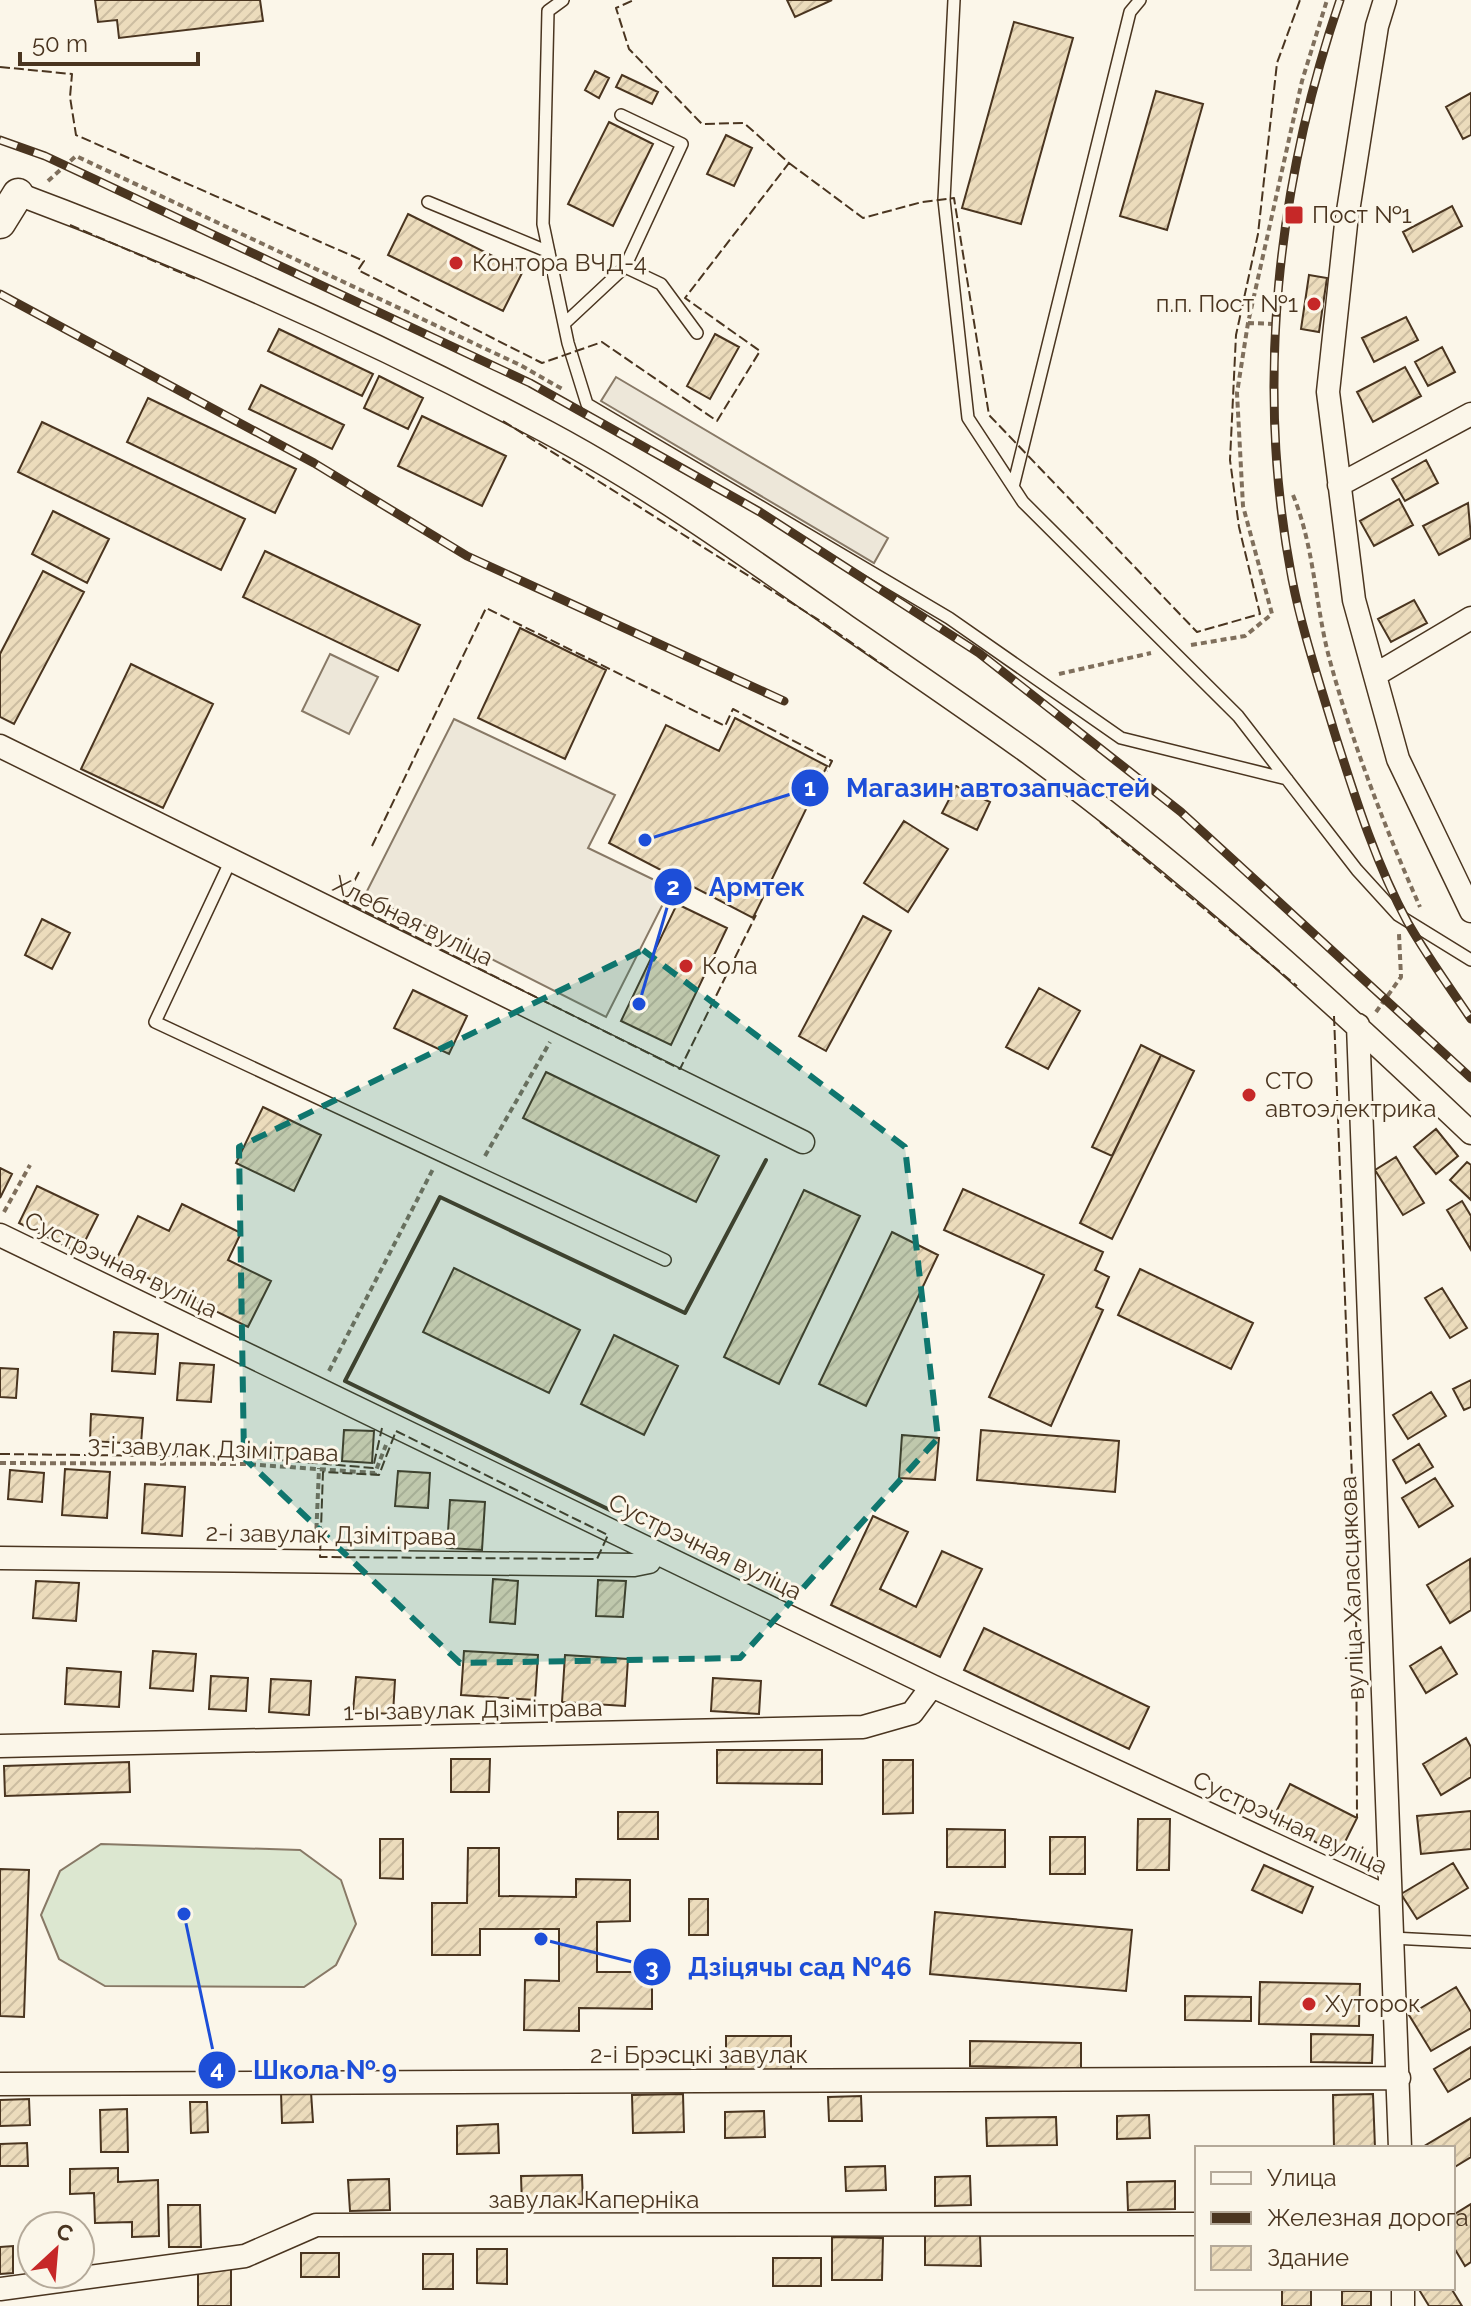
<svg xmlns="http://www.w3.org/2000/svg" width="1471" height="2306" font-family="Raleway,sans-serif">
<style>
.pitch{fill:#dce7d0;stroke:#887966;stroke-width:2}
.parking{fill:#ede7d9;stroke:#887966;stroke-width:2}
.building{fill:url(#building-hatch);stroke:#4a3520;stroke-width:2}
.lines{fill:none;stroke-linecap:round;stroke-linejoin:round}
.lane-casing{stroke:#4a3520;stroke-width:14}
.street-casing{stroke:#4a3520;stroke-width:25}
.secondary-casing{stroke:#4a3520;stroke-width:33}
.path{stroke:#7f6f5c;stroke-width:4;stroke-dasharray:6 4;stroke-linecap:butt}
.lane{stroke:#fbf6e9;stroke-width:11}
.street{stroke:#fbf6e9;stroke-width:22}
.secondary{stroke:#fbf6e9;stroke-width:30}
.rail-casing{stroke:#4a3520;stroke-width:9}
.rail{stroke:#fbf6e9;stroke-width:6;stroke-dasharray:18;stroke-linecap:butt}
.fence{stroke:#4a3520;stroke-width:2;stroke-dasharray:10 4;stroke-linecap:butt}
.wall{stroke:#4a3520;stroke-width:4}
.marked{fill:#0f766e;fill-opacity:0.2;stroke:#0f766e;stroke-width:6;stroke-dasharray:16 10;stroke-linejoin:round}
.poi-dot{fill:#c62828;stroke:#fbf6e9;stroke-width:3}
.labels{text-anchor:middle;stroke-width:6;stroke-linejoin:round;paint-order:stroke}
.poi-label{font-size:24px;fill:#4a3520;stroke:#fbf6e9;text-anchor:start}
.street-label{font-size:24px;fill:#4a3520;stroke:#fbf6e9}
.leader{fill:none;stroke:#1d4ed8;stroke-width:3}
.callout-dot{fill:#1d4ed8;stroke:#fbf6e9;stroke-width:3}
.mark-label{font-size:24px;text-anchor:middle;font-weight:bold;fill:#fff}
.callout-label{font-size:26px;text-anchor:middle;font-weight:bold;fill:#1d4ed8;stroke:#fbf6e9;stroke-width:6;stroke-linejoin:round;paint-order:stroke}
</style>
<defs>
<pattern id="building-hatch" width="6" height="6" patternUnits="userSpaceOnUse" patternTransform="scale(2)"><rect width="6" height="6" fill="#ecdcbc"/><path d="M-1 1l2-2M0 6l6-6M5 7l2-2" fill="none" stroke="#ccbda1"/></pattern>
</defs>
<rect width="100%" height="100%" fill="#fbf6e9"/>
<path class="pitch" d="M101,1844L300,1850L341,1880L356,1924L336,1965L304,1987L105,1986L59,1959L41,1915L60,1871Z"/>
<path class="parking" d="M616,377L888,538L874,563L601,401Z
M330,654L378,677L349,734L302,711Z
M454,719L615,795L588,848L671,888L606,1017L365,895Z"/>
<path class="building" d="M95,0H260L263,21L119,38L117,20L98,22Z
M787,0H832L795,17Z
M1014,22L1073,38L1021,224L962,208Z
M595,71L609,78L599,98L585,90Z
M622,75L658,92L652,104L616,87Z
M1156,91L1203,104L1167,230L1120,216Z
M1471,93V135L1463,139L1446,107Z
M609,122L653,144L613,226L568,204Z
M726,135L752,148L734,186L707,174Z
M1452,206L1462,226L1413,252L1403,232Z
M408,214L523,271L503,311L388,255Z
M1309,275L1327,278L1319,332L1301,329Z
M1406,317L1418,340L1374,362L1362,338Z
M279,329L373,374L362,396L268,351Z
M715,334L739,347L710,399L687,386Z
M1442,347L1455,372L1428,386L1415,362Z
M1405,367L1421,396L1373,422L1357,392Z
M379,376L423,398L408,429L364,408Z
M261,385L344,425L332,449L249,409Z
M148,398L296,469L275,513L127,442Z
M422,416L506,456L482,506L398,466Z
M42,422L245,519L221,570L18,472Z
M1426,460L1438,483L1405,501L1392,479Z
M1399,499L1413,525L1374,546L1360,521Z
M1468,503L1471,538L1439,555L1423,526Z
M53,511L109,539L87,583L32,554Z
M265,551L420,625L398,671L243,597Z
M43,571L84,592L14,724L0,717V654Z
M1414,600L1427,623L1391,642L1378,619Z
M520,628L606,670L565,759L478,718Z
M131,664L213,704L163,808L81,769Z
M735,718L827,766L753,918L609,843L666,725L719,751Z
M956,786L990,802L977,830L942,813Z
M904,821L948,849L908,912L864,883Z
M677,904L727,928L671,1045L621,1021Z
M863,916L891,931L826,1051L799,1036Z
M42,919L70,933L52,969L25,955Z
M1039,988L1080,1011L1048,1069L1006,1047Z
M413,990L467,1016L449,1054L394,1028Z
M1141,1045L1161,1055L1112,1156L1092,1147Z
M1161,1055L1194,1071L1112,1239L1080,1223Z
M546,1072L719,1156L696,1202L523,1118Z
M263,1107L321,1135L294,1191L236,1163Z
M1436,1129L1458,1156L1436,1174L1414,1147Z
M1396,1157L1424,1203L1403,1215L1375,1170Z
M1467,1162L1471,1165V1200L1450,1180Z
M0,1168L12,1174L0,1198Z
M37,1186L98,1215L79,1253L19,1223Z
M963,1189L1103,1252L1095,1270L1109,1277L1096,1307L1103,1310L1051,1426L989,1397L1044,1275L944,1230Z
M804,1190L860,1216L779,1384L724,1357Z
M1462,1201L1471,1216V1250L1447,1210Z
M182,1204L241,1233L228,1260L271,1281L248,1327L115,1262L138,1216L169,1231Z
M892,1232L938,1255L866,1406L819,1384Z
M454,1268L580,1330L549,1393L423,1332Z
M1140,1269L1253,1323L1231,1369L1118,1315Z
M1442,1288L1467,1328L1450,1338L1425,1298Z
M114,1332L158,1334L155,1374L112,1371Z
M614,1335L678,1366L644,1435L581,1404Z
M180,1363L214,1365L211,1402L177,1400Z
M0,1368L18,1369L16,1398L0,1397Z
M1471,1380V1407L1464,1410L1453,1389Z
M1431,1392L1446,1416L1408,1439L1393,1415Z
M91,1414L143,1418L141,1444L90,1441Z
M344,1430L374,1431L372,1463L342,1461Z
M981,1430L1119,1441L1115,1492L977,1480Z
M902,1435L939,1438L935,1480L899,1478Z
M1419,1444L1433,1467L1406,1483L1393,1460Z
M65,1469L110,1472L107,1518L62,1515Z
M10,1470L44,1473L42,1502L8,1499Z
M398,1471L430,1473L428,1508L395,1506Z
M1435,1478L1453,1506L1419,1527L1402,1498Z
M145,1484L185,1487L182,1536L142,1533Z
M450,1500L485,1502L482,1550L447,1548Z
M873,1516L908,1532L880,1589L916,1607L942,1551L982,1569L940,1657L831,1605Z
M1470,1559L1471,1610L1450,1623L1427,1585Z
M493,1579L518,1581L515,1624L490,1622Z
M598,1580L626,1581L623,1617L596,1616Z
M36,1581L79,1583L76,1621L33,1618Z
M984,1628L1149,1707L1129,1749L964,1670Z
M1441,1647L1457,1674L1426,1693L1410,1666Z
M153,1651L196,1654L193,1691L150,1688Z
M464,1651L538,1655L535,1700L461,1695Z
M565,1655L628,1659L625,1706L562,1702Z
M67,1668L121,1672L119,1707L65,1704Z
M211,1676L248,1678L246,1711L209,1709Z
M356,1677L395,1680L393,1714L353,1712Z
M713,1678L761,1681L759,1714L711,1711Z
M271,1679L311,1681L309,1715L269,1712Z
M1466,1738L1471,1747V1777L1441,1795L1423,1764Z
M717,1750H822V1784L717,1783Z
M451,1759H490L489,1792H451Z
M883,1760H913V1813L883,1814Z
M129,1762L130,1792L5,1796L4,1766Z
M1290,1784L1357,1818L1339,1854L1272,1820Z
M1471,1811V1849L1421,1854L1417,1816Z
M618,1812H658V1839H618Z
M1138,1819H1170L1169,1870H1137Z
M947,1829L1005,1830V1867H947Z
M1050,1837H1085V1874H1050Z
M380,1839H403V1879L380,1878Z
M468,1848H499V1896L576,1897V1879L630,1880V1921L597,1922V1972H652V2009L579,2008V2031L524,2030L525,1980L559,1981V1929H480V1955H432V1903H467Z
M1453,1863L1468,1888L1417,1919L1401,1894Z
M1264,1865L1313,1887L1302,1913L1252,1890Z
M0,1869L29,1870L24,2017L0,2016Z
M689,1899H708V1935H689Z
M935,1912L1132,1930L1126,1991L930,1974Z
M1260,1982L1360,1984L1359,2026L1259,2024Z
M1456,1987L1471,2012V2028L1431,2051L1409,2015Z
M1185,1996L1251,1997V2021L1185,2020Z
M1311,2034L1373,2035L1372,2063L1311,2062Z
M726,2036H791V2070H726Z
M970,2041L1081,2043V2069L970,2066Z
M1471,2047V2078L1448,2092L1434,2069Z
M281,2092H311L313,2122L282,2123Z
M683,2094L684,2132L633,2133L632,2095Z
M1373,2094L1375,2148H1334L1333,2095Z
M861,2096L862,2121H829L828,2097Z
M29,2099L30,2125L0,2126V2100Z
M190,2102H207L208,2132L191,2133Z
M127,2109L128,2152H101L100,2110Z
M764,2111L765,2137L725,2138V2112Z
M1149,2115L1150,2138L1117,2139V2116Z
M1056,2117L1057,2145L987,2146L986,2118Z
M1471,2118V2157L1453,2168V2148H1421Z
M498,2124L499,2153L457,2154V2126Z
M27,2143L28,2166H0V2144Z
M885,2166L886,2190L846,2191L845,2167Z
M118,2168V2182L158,2180L159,2236L132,2237V2222L95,2223L94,2193L70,2194V2169Z
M582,2175L583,2204L522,2206L521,2176Z
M970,2176L971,2205L935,2206V2177Z
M389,2179L390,2210L350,2211L348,2180Z
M1175,2181V2209L1128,2210L1127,2182Z
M1471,2204V2262L1465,2266L1453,2246V2215Z
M168,2205H200L201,2247H169Z
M925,2235H980L981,2266L925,2265Z
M832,2237L883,2238L882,2280H832Z
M13,2246V2273L0,2274V2247Z
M477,2249H507V2284L477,2283Z
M301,2253H339V2277H301Z
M423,2254H453V2289H423Z
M773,2258H821V2286H773Z
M198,2268H231V2306H198Z
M1282,2288H1311V2306H1282Z
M1418,2288H1451L1462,2306H1429Z
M1342,2291H1371V2306H1342Z"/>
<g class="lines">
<g class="lane-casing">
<path id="lane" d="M563,0L548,11L543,224L568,343L587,404L949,618L1121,738L1287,779
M954,0L944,200L968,418L1023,502L1238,716L1357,870L1398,915L1471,960
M621,115L682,144L625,267
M428,202L549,252
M564,324L625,267L661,284L697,333
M1013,487L1130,12L1140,0
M231,860L155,1022L665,1260
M1392,1938L1471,1942"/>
</g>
<g class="street-casing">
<path id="street" d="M1385,0L1377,26L1346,224L1328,392L1354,600L1398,759L1471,911
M18,194C192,259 365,337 530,423C641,480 744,554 846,626C909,669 972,712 1033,756C1189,870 1332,1001 1471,1133
M1339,485L1471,414
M1375,675L1471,618
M0,746L803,1142
M1358,1025L1400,2148
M0,1235L932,1686L1390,1898
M0,1558L634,1565L649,1562L655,1552
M0,1746L863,1727L912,1713L932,1686
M0,2084L1399,2078
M1403,2288V2306
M0,2289L245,2256L316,2225L1197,2224"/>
</g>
<g class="secondary-casing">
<path id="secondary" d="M0,223L18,194"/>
</g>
<path class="path" d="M48,181L76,156L520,365L564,390
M1248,323L1275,324
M1293,495C1315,549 1315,606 1330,661C1353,745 1385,828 1420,907
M1191,645L1245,636L1272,614L1243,506L1237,393L1248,323L1302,81L1327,0
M1059,674L1151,653
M1376,1012L1401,977L1399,934
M485,1156L550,1042
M4,1212L30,1165
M329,1371L433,1169
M0,1463L245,1464L375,1473L386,1445
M316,1539L319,1468"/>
<use href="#lane" class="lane"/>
<use href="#street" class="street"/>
<use href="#secondary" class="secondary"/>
<g class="rail-casing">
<path id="rail" d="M1340,0C1277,185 1255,386 1292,579C1302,630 1319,681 1334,731C1355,797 1375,862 1408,923C1427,956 1450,988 1471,1019
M0,140L45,156L530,383L760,512L979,653L1181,812L1471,1078
M0,294L314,463L467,556L784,701"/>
</g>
<use href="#rail" class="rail"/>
<path class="fence" d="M0,67L72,74L70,97L76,135L364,261L358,270L542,363L602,342L717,421L760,351L685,298L789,163L744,123L702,124L629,49L616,8L634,0
M789,163L863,218L922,202L954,198L989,415L1197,632L1260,614L1239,527L1230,460L1236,335L1258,234L1277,63L1300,0
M70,225L198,280
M503,421L825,624L890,670
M1100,822L1297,986
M372,846L486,608L725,726L733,709L832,761L827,771
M359,872L344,901L680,1069L756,915
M1334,1016L1356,1581L1357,1818
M396,1431L608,1535L597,1559L320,1557L323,1472L379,1475Z
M0,1454L245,1457L373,1468L382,1428"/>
<path class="wall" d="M612,1511L345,1381L440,1197L685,1313L766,1160"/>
</g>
<path class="marked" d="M643,950L905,1147L938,1438L740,1658L460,1663L244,1458L239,1147Z"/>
<g class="poi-dot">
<rect x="1284" y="205" width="20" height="20" rx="4"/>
<circle cx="456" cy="263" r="8"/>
<circle cx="1314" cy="304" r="8"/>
<circle cx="686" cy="966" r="8"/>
<circle cx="1249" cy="1095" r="8"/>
<circle cx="1309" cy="2004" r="8"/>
</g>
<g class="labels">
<g class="poi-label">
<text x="1312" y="223">Пост №1</text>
<text x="472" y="271">Контора ВЧД-4</text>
<text x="1298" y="312" text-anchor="end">п.п. Пост №1</text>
<text x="702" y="974">Кола</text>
<text x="1265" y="1089">СТО<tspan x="1265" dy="28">автоэлектрика</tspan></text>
<text x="1325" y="2012">Хуторок</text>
</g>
<g class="street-label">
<text transform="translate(413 921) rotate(26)" y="8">Хлебная вуліца</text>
<text transform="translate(121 1265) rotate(26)" y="8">Сустрэчная вуліца</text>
<text transform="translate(213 1449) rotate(2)" y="8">3-і завулак Дзімітрава</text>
<text transform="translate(331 1535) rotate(1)" y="8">2-і завулак Дзімітрава</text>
<text transform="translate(705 1547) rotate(26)" y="8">Сустрэчная вуліца</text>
<text transform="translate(1352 1588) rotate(-92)" y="8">вуліца Халасцякова</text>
<text transform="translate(473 1710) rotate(-1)" y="8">1-ы завулак Дзімітрава</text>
<text transform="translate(1290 1823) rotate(25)" y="8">Сустрэчная вуліца</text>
<text x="699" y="2063">2-і Брэсцкі завулак</text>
<text x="594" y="2208">завулак Каперніка</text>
</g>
</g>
<path class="leader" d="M645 840L810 788M639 1004L673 887M541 1939L652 1967M184 1914L217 2070"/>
<g class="callout-dot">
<circle cx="645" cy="840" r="8"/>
<circle cx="639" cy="1004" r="8"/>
<circle cx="541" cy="1939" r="8"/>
<circle cx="184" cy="1914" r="8"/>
<circle cx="810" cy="788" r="20"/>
<circle cx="673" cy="887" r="20"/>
<circle cx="652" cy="1967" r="20"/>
<circle cx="217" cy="2070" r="20"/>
</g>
<g class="mark-label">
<text x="810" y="796">1</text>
<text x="673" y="895">2</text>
<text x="652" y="1976">3</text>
<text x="217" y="2078">4</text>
</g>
<g class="callout-label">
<text x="998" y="797">Магазин автозапчастей</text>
<text x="757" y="896">Армтек</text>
<text x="800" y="1976">Дзіцячы сад №46</text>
<text x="325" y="2079">Школа № 9</text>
</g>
<rect x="1195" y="2146" width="260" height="144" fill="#fbf6e9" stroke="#b4a999" stroke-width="2"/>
<rect x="1211" y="2172" width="40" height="12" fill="#fbf6e9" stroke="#b4a999" stroke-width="2"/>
<text x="1267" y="2186" font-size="24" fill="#4a3520">Улица</text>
<rect x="1211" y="2212" width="40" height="12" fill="#4a3520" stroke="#b4a999" stroke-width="2"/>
<text x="1267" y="2226" font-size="24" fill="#4a3520">Железная дорога</text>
<rect x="1211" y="2246" width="40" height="24" fill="url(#building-hatch)" stroke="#b4a999" stroke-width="2"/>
<text x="1267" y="2266" font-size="24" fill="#4a3520">Здание</text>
<g transform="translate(56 2250) rotate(26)"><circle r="38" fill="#fbf6e9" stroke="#b4a999" stroke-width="2"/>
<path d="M0-6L14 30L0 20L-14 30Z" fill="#c62828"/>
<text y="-12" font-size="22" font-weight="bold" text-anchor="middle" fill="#4a3520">С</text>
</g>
<path d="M20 52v12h178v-12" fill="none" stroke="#4a3520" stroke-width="4"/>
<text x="32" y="52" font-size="24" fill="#4a3520" stroke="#fbf6e9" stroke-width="6" paint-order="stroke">50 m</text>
</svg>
